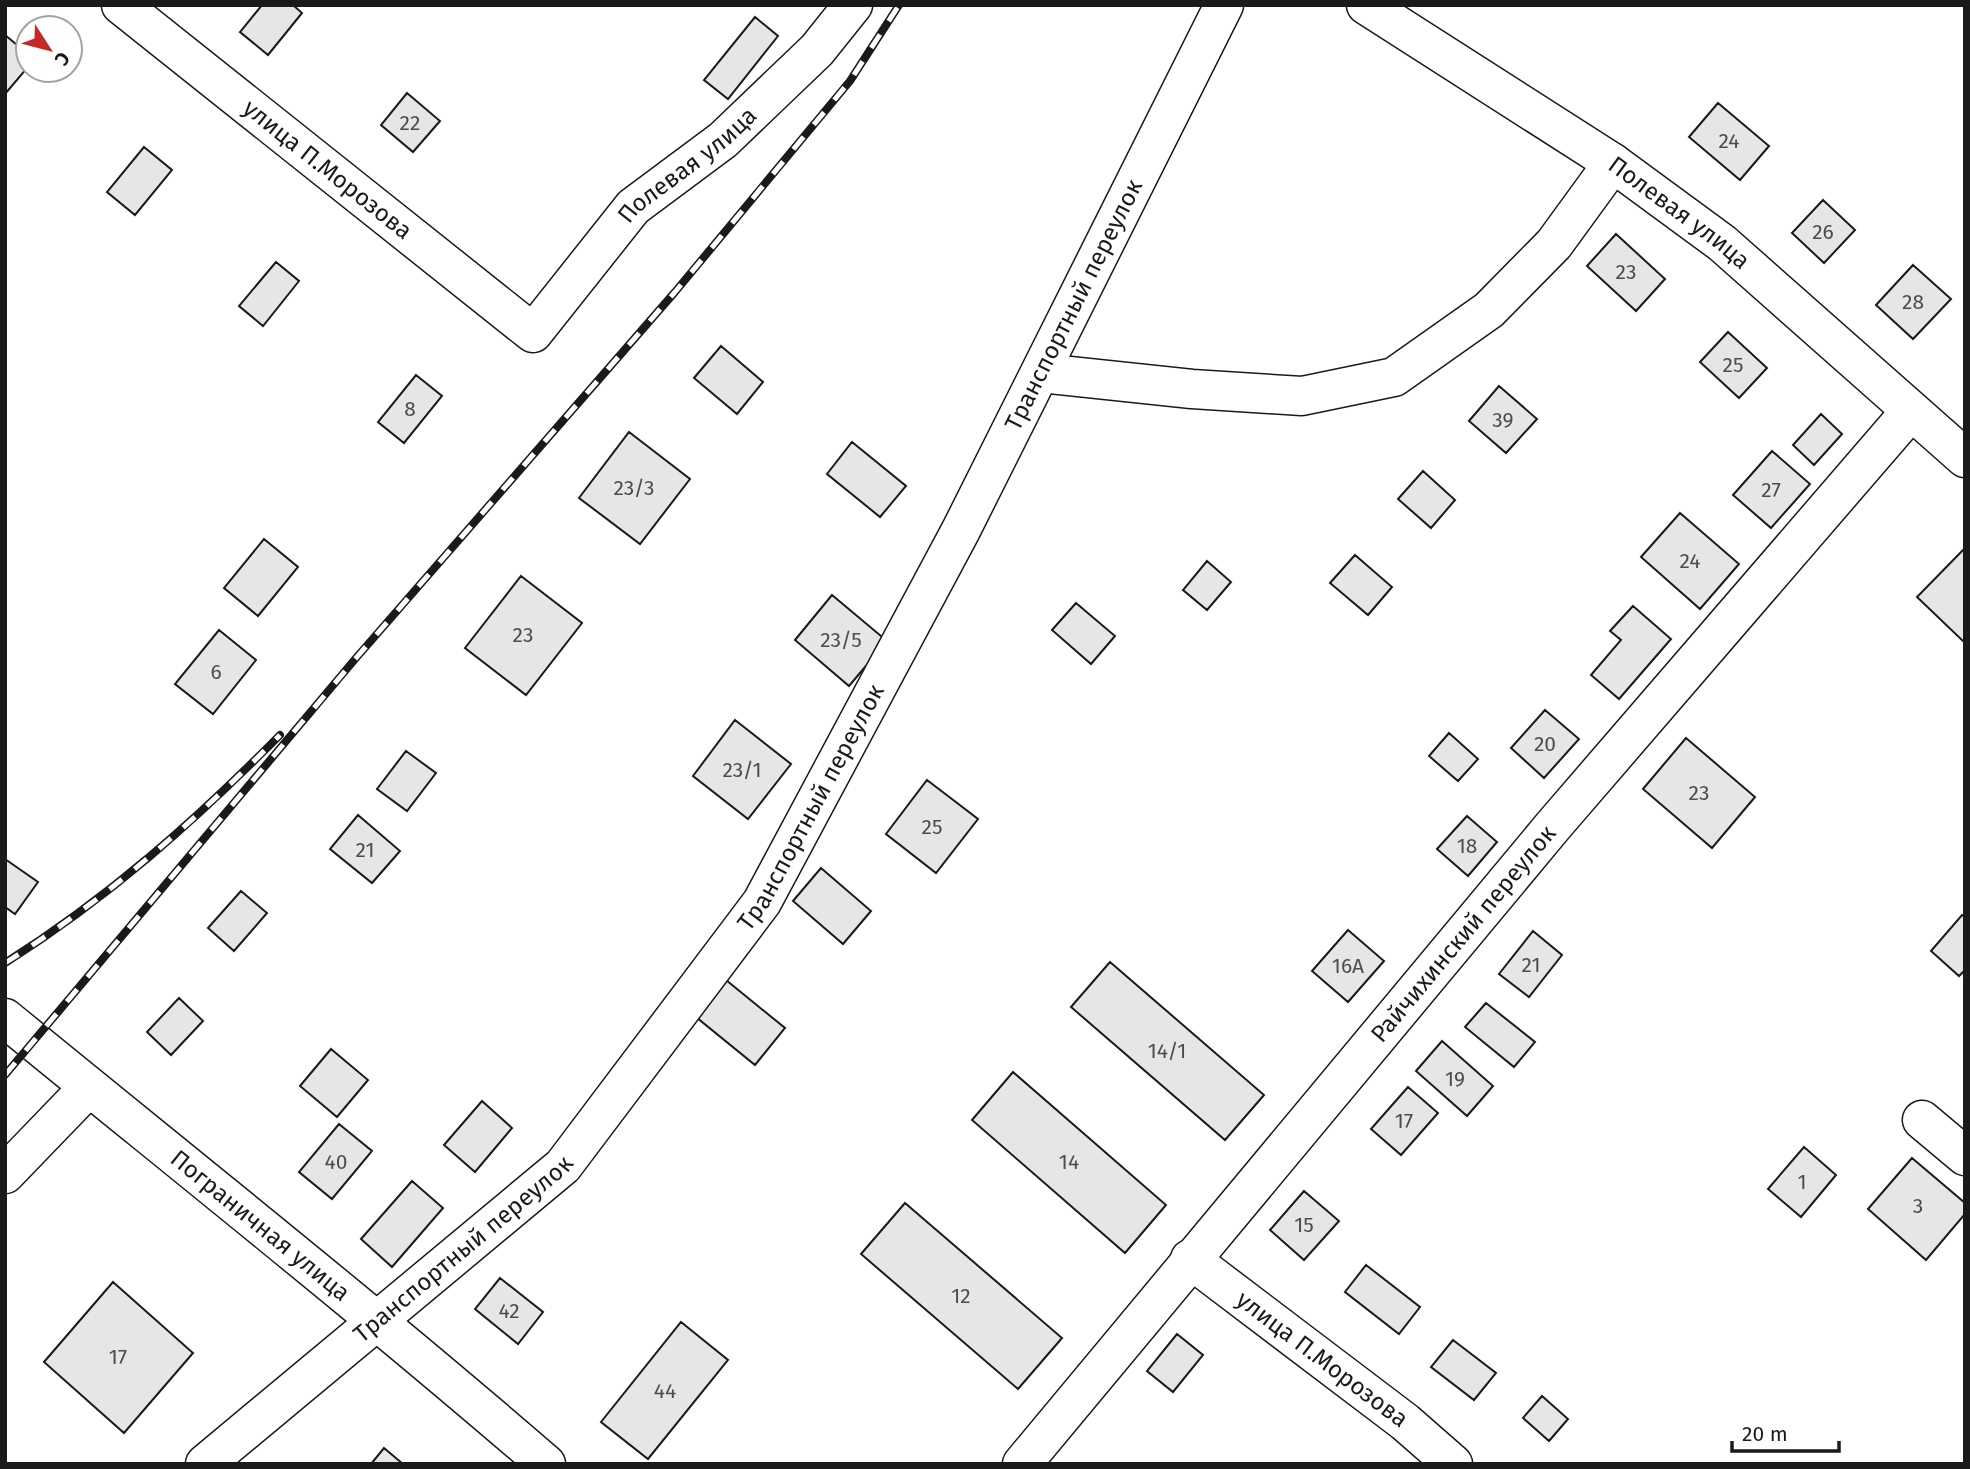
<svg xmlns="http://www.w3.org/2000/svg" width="1970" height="1469" font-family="'Fira Sans',sans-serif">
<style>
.building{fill:#e6e6e6;stroke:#1a1a1a;stroke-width:2}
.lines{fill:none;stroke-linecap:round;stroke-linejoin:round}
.minor-casing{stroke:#1a1a1a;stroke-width:41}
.minor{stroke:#fff;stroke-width:38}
.rail-casing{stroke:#1a1a1a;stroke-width:8}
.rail{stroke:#fff;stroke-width:5;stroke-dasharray:16;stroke-linecap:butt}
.labels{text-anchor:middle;stroke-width:5;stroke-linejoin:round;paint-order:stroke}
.number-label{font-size:21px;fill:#4d4d4d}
.street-label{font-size:24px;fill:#1a1a1a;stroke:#fff}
</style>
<rect width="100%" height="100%" fill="#fff"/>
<path class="building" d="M262,5H293L302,13L268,55L240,32Z
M755,17L778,36L728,99L704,80Z
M5,35L28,54V67L5,94Z
M407,93L440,121L413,152L381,125Z
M1718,103L1769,146L1740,180L1689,137Z
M144,147L172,170L135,215L107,192Z
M1823,200L1855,230L1824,263L1792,233Z
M1616,234L1665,279L1636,311L1587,266Z
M276,262L299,281L263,326L239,306Z
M1913,265L1951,299L1913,339L1876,305Z
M1728,332L1767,368L1739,398L1700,362Z
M721,346L763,382L737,414L694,378Z
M416,375L442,396L404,443L378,422Z
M1499,386L1537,419L1506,453L1469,421Z
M1821,414L1842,434L1814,465L1793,445Z
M629,432L690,479L640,544L579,498Z
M852,442L906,486L880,517L827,474Z
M1772,451L1810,484L1771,528L1733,495Z
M1423,471L1455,500L1431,528L1398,499Z
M1680,513L1739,564L1700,609L1641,557Z
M264,539L298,567L258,616L224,588Z
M1965,548V643L1917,597Z
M1355,555L1392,587L1368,615L1330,583Z
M1207,561L1231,582L1207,610L1183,590Z
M521,576L582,623L526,695L465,648Z
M832,595L887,641L849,686L795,640Z
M1076,603L1115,636L1091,664L1052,630Z
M1633,606L1671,639L1619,699L1591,675L1621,640L1610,631Z
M219,630L256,660L213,714L175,684Z
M1545,710L1579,739L1544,778L1511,748Z
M735,720L791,764L748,819L693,776Z
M1449,733L1478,759L1458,781L1429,756Z
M1686,738L1755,797L1712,848L1643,789Z
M406,751L436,773L407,811L377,789Z
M927,780L978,819L936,873L886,834Z
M358,815L400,851L372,883L330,849Z
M1467,816L1497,842L1468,876L1437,849Z
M5,859L38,882L15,914L5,907Z
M821,868L871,911L843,944L793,901Z
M241,891L267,913L234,951L208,928Z
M1962,915L1965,917V970L1959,976L1931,951Z
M1348,930L1384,961L1348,1002L1312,971Z
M1533,931L1562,955L1529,997L1499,974Z
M1110,962L1264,1095L1225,1140L1071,1007Z
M726,980L785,1028L755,1065L696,1017Z
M179,998L203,1021L171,1055L147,1032Z
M1486,1003L1535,1042L1514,1067L1465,1027Z
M1442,1041L1493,1086L1467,1116L1416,1071Z
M331,1049L368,1080L337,1117L300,1086Z
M1013,1072L1166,1205L1125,1253L972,1120Z
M1408,1087L1438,1113L1401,1155L1371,1129Z
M482,1101L512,1128L475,1172L444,1145Z
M339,1124L372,1151L332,1199L299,1172Z
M1804,1147L1836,1175L1801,1217L1768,1189Z
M1912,1158L1965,1203V1214L1926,1260L1868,1209Z
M412,1181L443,1208L392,1267L361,1239Z
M1304,1191L1339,1221L1304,1260L1270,1230Z
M905,1203L1062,1338L1018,1389L861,1254Z
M1366,1265L1420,1307L1399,1334L1345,1292Z
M500,1278L543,1312L518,1344L475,1309Z
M113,1282L193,1353L124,1433L44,1362Z
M681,1322L728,1360L648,1459L601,1422Z
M1177,1334L1203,1355L1173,1392L1147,1371Z
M1453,1340L1496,1373L1474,1400L1431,1367Z
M1542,1396L1568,1419L1549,1441L1523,1418Z
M384,1448L403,1464H371Z"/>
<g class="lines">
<g class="minor-casing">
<g id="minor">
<path id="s1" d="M121,5L533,333L633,207L723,140L817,50L853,5"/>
<path id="s2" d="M1366,5L1613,163L1722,243L1965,458"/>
<path d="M1041,373L1192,389L1302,396L1394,377L1489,310L1554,244L1613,163"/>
<path id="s3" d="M5,1018C186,1166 369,1311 546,1464"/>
<path d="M1922,1120L1965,1156"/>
<path d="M5,1174L88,1088"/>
<path id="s4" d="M1190,1259L1405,1422L1453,1464"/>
<path id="s5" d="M205,1464L563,1166L762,902L961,530L1224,5"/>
<path id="s6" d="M1022,1464L1553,826L1910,412"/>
</g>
</g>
<use href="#minor" class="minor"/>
<g class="rail-casing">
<path id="rail" d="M5,963C108,898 195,821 280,735
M5,1075L356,658L675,292L850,81L899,5"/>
</g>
<use href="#rail" class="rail"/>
</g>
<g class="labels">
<g class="number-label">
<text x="410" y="130">22</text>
<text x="1729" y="148">24</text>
<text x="1823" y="239">26</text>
<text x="1626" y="279">23</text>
<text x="1913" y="309">28</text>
<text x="1733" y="372">25</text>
<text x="410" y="416">8</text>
<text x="1503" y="427">39</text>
<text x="634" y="495">23/3</text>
<text x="1771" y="497">27</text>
<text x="1690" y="568">24</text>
<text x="523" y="642">23</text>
<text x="841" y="647">23/5</text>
<text x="216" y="679">6</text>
<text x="1545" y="751">20</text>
<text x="742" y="777">23/1</text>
<text x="1699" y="800">23</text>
<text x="932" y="834">25</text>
<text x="1467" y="853">18</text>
<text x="365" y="857">21</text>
<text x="1531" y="972">21</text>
<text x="1348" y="973">16А</text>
<text x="1167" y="1058">14/1</text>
<text x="1455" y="1086">19</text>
<text x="1404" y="1128">17</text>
<text x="336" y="1169">40</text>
<text x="1069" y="1169">14</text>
<text x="1802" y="1189">1</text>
<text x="1918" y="1213">3</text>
<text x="1304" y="1232">15</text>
<text x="961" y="1303">12</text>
<text x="509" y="1318">42</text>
<text x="118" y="1364">17</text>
<text x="665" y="1398">44</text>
</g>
<g class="street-label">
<text dy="8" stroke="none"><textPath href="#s1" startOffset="756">Полевая улица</textPath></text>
<text dy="8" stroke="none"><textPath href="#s1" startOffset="264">улица П.Морозова</textPath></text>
<text dy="8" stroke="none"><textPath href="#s2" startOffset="376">Полевая улица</textPath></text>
<text dy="8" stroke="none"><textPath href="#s5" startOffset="1470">Транспортный переулок</textPath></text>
<text dy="8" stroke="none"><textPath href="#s5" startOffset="903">Транспортный переулок</textPath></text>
<text dy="8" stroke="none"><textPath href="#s6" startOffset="690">Райчихинский переулок</textPath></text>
<text dy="8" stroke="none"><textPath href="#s3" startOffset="329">Пограничная улица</textPath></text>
<text dy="8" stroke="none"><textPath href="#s5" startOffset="336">Транспортный переулок</textPath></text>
<text dy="8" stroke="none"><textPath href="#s4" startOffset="166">улица П.Морозова</textPath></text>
</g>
</g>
<rect width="1970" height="1469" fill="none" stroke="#1a1a1a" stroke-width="14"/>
<g transform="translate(49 49) rotate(126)"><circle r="33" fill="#ffffff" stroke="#a3a3a3" stroke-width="2"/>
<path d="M0-5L12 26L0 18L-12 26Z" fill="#c62828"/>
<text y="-10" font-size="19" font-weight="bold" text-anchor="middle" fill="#1a1a1a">С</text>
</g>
<path d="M1732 1441v10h107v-10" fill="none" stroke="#1a1a1a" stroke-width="3.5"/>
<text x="1742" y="1441" font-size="21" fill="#1a1a1a" stroke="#ffffff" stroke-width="5" paint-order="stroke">20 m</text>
</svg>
